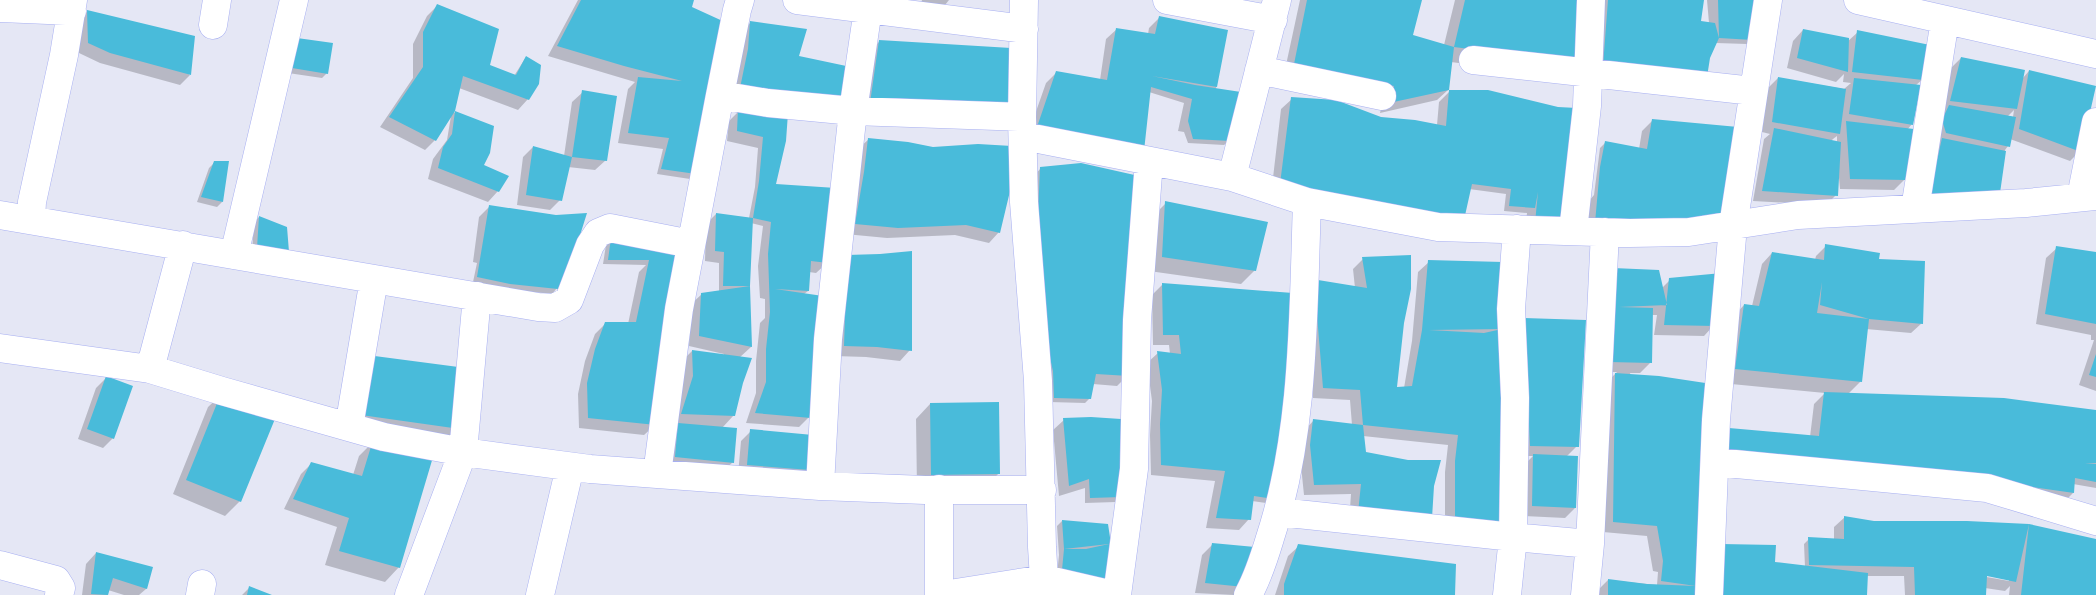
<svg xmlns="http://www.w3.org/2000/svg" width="2096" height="595" font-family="Raleway,sans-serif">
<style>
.shadow{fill:#0003;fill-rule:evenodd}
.building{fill:#49bbda;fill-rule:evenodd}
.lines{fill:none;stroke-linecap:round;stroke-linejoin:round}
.minor-casing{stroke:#a7aff2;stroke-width:29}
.minor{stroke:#fff;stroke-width:28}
</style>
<rect width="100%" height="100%" fill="#e5e7f5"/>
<path class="shadow" d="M578,0H693L691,8L695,174L690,179L657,174L663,149L618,143L628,89L635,82L548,56Z
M922,0H949L941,10L921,3Z
M1300,0H1421L1411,36L1444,45L1455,0H1582L1564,77L1451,62L1448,90L1437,100L1380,113L1384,96L1283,79Z
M1600,0H1703L1700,22L1709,23L1707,0H1758L1752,39L1747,44L1716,43L1598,71Z
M437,6L489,66L514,76L526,57L528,99L518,110L459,88L453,112L493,127L482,166L498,191L488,202L428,179L433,159L447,140L451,116L435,140L425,150L380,127L413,78V44L427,16Z
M88,11L190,75L180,85L100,63L79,53L77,21Z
M1159,18L1227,31L1216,88L1230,140L1224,145L1188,143L1184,132L1178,131L1184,103L1149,92L1026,140L1046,83L1056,73L1100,80L1106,39L1117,29L1148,34L1149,28Z
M751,22L798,57L731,98L740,33Z
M1803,30L1847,42L1858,32L1922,80L1916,85L1912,124L1907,130L1905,179L1894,190L1840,189L1839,178H1837L1836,195L1826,205L1753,201L1764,139L1770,134L1762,132L1768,88L1778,78L1844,89L1851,83L1843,82L1844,74L1836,82L1787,68L1793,41ZM1837,136V142L1831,141L1833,139Z
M879,42L1010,49L857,117L865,56Z
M292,44L327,73L322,78L288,73Z
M1961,58L2023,71L2022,79L2029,71L2095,87L2080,151L2070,161L2010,139L2008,146L2005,150L1998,199L1987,210L1920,206L1932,150L1939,143H1936L1932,132L1939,116L1944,111H1941L1951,68ZM2014,110L2013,117L2008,116ZM1943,115H1945L1940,127L1938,126Z
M1450,91L1568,173L1525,232L1527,213L1504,211L1506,194L1469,189L1271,195L1281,109L1292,99L1381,118L1437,125L1439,102Z
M583,92L606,160L595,170L568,167L560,200L550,210L517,205L523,157L533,147L564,156L572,102Z
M739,111L787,114L775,184L827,263L816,273L809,272L808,291L804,294L809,417L799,427L746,423L756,393V361L760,323L765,318V299L760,298L758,266L763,226L751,223L749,286L751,347L739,358L742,383L734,415L722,428L733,462L722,472L665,467L668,435L678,424H672L683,387L682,361L692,351L724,356V354L689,346L691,304L702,294L719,291V263L705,261L706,224L716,214L749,218L755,187L758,148L727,141L729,121Z
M1653,120L1737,128L1585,232L1589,201L1594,195L1600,148L1605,143L1639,149L1642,131Z
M869,139L999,232L989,243L955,235L887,238L845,234L858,149Z
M214,163L222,202L217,207L197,202L209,168Z
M1041,168L1127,376L1117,386L1093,384L1090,398L1085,403L1049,402L1031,179Z
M1166,203L1255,270L1241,284L1149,271L1152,217Z
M490,206L557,288L552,294L505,289L473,282L477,263L473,262L479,217Z
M259,217L286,228L252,253L254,222Z
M612,240L677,266L655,425L644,435L579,428L578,394L585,361L595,334L606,323L628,324L639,272L646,265L603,264L606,245Z
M1826,246L1878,260L1922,323L1911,333L1866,329L1861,381L1848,394L2096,412V488L2073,484V493L2068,498L1915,476L1810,437L1814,404L1825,393L1721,383L1730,320L1744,305L1752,306L1762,264L1772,253L1815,260L1816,256Z
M2057,248L2096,253V391L2079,385L2094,340H2091V335L2036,324L2046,258Z
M1363,259L1403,323L1395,389L1404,388L1412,341L1418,272L1429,262L1502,264L1503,437L1445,534V472L1448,445L1363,436L1364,453L1408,461L1349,523L1351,494L1304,495L1300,456L1304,431L1314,420L1352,425L1350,400L1313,398L1307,326L1308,291L1355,288L1353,269Z
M837,266L910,350L900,361L866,357L834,356Z
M1603,279L1662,288L1670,280L1714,325L1704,336L1654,335L1657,315H1651L1650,363L1640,373H1630L1699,595H1598V590L1608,580L1657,585L1658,572L1653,571L1647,536L1603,532L1605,384L1617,372H1599Z
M1162,285L1291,294L1266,503L1252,501L1249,519L1239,530L1206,528L1215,481L1151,475L1150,435L1152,401L1147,363L1158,353L1170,354L1169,345H1153L1152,295Z
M1514,329L1577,446L1567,456L1575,508L1565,518L1522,516L1524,465L1533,456H1520Z
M353,370L459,428L444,443L347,429Z
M107,377L113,438L103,448L78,439L96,388Z
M223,393L240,501L225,516L173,494L208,407Z
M930,404L999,473L985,488L917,489L916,419Z
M1064,420L1124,474L1116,502L1085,503V488L1059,496L1053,430Z
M751,431L809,470L799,480L738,475L741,441Z
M373,442L399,567L385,582L325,565L337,527L284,509L301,474L311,464L353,475L359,456Z
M1845,517L1874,523L1967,522L2029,525L2096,541V595H2009L2010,586L2005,591L1985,588V595H1905L1904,576H1867L1865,595L1774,563L1805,567L1804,544L1809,539L1834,540V527ZM1981,573L2009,579V581L1981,576Z
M1062,521L1110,544L1057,575L1059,555L1057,526Z
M1213,544L1242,586L1234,595L1195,593L1202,555Z
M1299,546L1453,595H1275L1288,556Z
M96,553L151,568L146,589L139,595H124L108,590L107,595H82L86,564Z
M249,588L269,595H242Z"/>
<path class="building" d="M581,0H694L692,7L727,23L696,174L661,169L669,138L628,133L638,77L682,81L624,66L557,46Z
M1307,0H1422L1413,35L1454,47L1449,90L1389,103L1394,86L1293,69Z
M1465,0H1583L1579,63L1454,47Z
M1608,0H1704L1701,21L1715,23L1719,38L1710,58L1707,77L1603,66Z
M1718,0H1759L1753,40L1719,38Z
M437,4L499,29L490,65L516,75L526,56L541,65L539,84L529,100L463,76L455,111L494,126L490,153L484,165L509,176L499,192L438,168L443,147L452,134L455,111L436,141L389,117L423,67V32Z
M87,10L195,36L191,75L110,53L88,43Z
M1159,16L1228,30L1217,87L1152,76L1195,85L1241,92L1231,141L1193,139L1188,121L1192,99L1151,87L1144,151L1036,130L1056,71L1107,80L1116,28L1155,34Z
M750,21L807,29L799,56L851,67L842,100L795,92L740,88L748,49Z
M1803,29L1849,38L1848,72L1797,58Z
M1857,30L1930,45L1923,80L1852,72Z
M297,38L333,43L328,74L292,68Z
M879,40L1011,48L1009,109L870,103Z
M1961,57L2025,70L2017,109L1950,101Z
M2029,70L2096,86L2081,152L2019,129Z
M1778,77L1846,89L1840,134L1772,122Z
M1854,78L1921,85L1913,125L1849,114Z
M582,90L617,96L607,161L572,157Z
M1449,90H1488L1558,107L1577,108L1572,222L1535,223L1538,192L1535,208L1509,206L1511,189L1472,184L1464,220L1280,184L1291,97L1336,100L1381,117L1415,120L1446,126Z
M1949,105L2016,117L2010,147L1946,133L1942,120Z
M738,109L788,113L786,141L776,184L836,188L828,263L811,261L809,291L775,289L823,296L811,418L755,413L766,382V349L770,312L768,254L771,222L753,218L759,181L763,137L737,131Z
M1652,119L1738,127L1727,217L1595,223L1600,167L1605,141L1647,149Z
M1846,121L1914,129L1906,180L1850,179Z
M1774,128L1841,142L1838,196L1762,191Z
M868,138L908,142L933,147L978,144L1012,146L1011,187L1000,233L966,225L898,228L855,224L864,172Z
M1942,138L2006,151L1999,200L1929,196Z
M533,146L572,157L562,201L526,195Z
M214,161H229L223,202L201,197Z
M1081,163L1139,176L1129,376L1096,374L1091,399L1054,398L1053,371L1040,315L1038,216L1040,167Z
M1165,201L1268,222L1256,271L1162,257Z
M489,205L556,215L587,213L571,264L558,289L510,284L477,277Z
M716,213L753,218L750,286H723L724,252L715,251Z
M259,216L287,227L289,252L257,248Z
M611,238L680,250L656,425L588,418L587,383L595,349L605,322H636L649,260H608Z
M1825,244L1880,253L1879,259L1925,261L1923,324L1869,319L1862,382L1735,369L1744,304L1759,306L1772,252L1824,260ZM1822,282L1820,305L1869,319L1817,313Z
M2056,246L2096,252V324L2045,314Z
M912,251V351L877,347L844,346L847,255L880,254Z
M1411,255V289L1404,323L1397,387L1412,386L1422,330L1428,260L1503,262L1504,527L1455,524V461L1458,435L1363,425L1360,390L1323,388L1317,315L1318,280L1367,288L1362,257ZM1502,329L1484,333L1429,330Z
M1613,268L1659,270L1667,305L1619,307L1653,308L1652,363L1609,362Z
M1722,273L1715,326L1664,325L1669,278Z
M1162,283L1293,293V344L1273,499L1254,496L1251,520L1216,518L1225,471L1161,465L1160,424L1162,390L1157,351L1181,354L1179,335H1163Z
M750,286L752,347L699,336L701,293Z
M1524,318L1586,320L1579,447L1530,446Z
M692,350L752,358L743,383L735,416L681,414L693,376Z
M2096,354V377L2089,375Z
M367,355L466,368L460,429L361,415Z
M1615,373L1659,376L1712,384L1700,595H1608V579L1647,584L1696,586L1661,581L1663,561L1657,526L1613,522Z
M106,376L133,386L114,439L87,429Z
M222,391L277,414L241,502L186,480Z
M1824,392L2004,398L2096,410V463H2085L2096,464V482L2075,478L2074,493L1989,481L1724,452L1729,428L1819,436Z
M999,402L1000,474L931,475L930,403Z
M1091,417L1121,419L1122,497L1090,498L1089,479L1069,486L1063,418Z
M1313,419L1363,425L1366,452L1408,460H1441L1434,486L1432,518L1358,513L1361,484L1314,485L1310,445Z
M678,423L737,428L734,463L675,457Z
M750,429L813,435L810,470L747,465Z
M373,440L436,447L400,568L339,551L349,518L293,499L311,462L362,476Z
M1533,454L1578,456L1576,508L1532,506Z
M1844,516L1874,521H1967L2029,524L2096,539V595H2021L2029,524L2016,582L1987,576L1986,595H1915L1914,567L1809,565L1808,537L1844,539Z
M1062,520L1108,524L1111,544L1110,585L1062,570L1064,549H1086L1109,544L1064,549Z
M1212,543L1255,547L1244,587L1205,583Z
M1298,544L1456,564L1455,595H1284V584Z
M1721,544L1776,545L1775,562L1868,573L1867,595H1721Z
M96,552L153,567L147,589L113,578L108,595L91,594Z
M249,586L272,595H247Z"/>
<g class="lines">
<g class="minor-casing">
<path id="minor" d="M797,0L1024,29
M1024,0L1022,117L1024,202L1038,381L1042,547L1045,595
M1167,0L1273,20
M1858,0L2096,54
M0,8L72,11
M213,25L217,0
M1473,60L1753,91
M1259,70L1382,96
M720,95L737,10L740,0
M1023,136L1232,177L1307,202L1438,227L1630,233L1689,232L1798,215L2026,203L2096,196
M1232,177L1277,0
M2081,197L2096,122
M1915,209L1945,20
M0,215L538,307L555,308L569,300L590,245L598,233L610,228L691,244
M31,220L32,202L64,55L73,0
M1573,231L1587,106L1591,0
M234,255L294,0
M0,348L150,369L222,391L384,437L463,452L590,469L820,486L925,490H1042
M150,369L183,245
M349,427L374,279
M1715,462L1987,488L2096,521
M657,474L679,309L720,95L768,103L853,111L1022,117
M820,486L828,339L853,111L868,9
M1279,512L1513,537L1590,544
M0,565L56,580L61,588L59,595
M200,595L202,584
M409,595L463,452L477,296
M540,595L570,467
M939,595V489
M943,595L1044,579L1113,595
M1117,595L1134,469L1137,320L1149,161
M1248,595C1258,577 1264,558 1270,538C1305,431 1303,314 1307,202
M1507,595L1513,537L1515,398L1511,309L1517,229
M1585,595L1590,544L1605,232
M1709,595L1716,420L1733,226L1768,0"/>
</g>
<use href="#minor" class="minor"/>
</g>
</svg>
